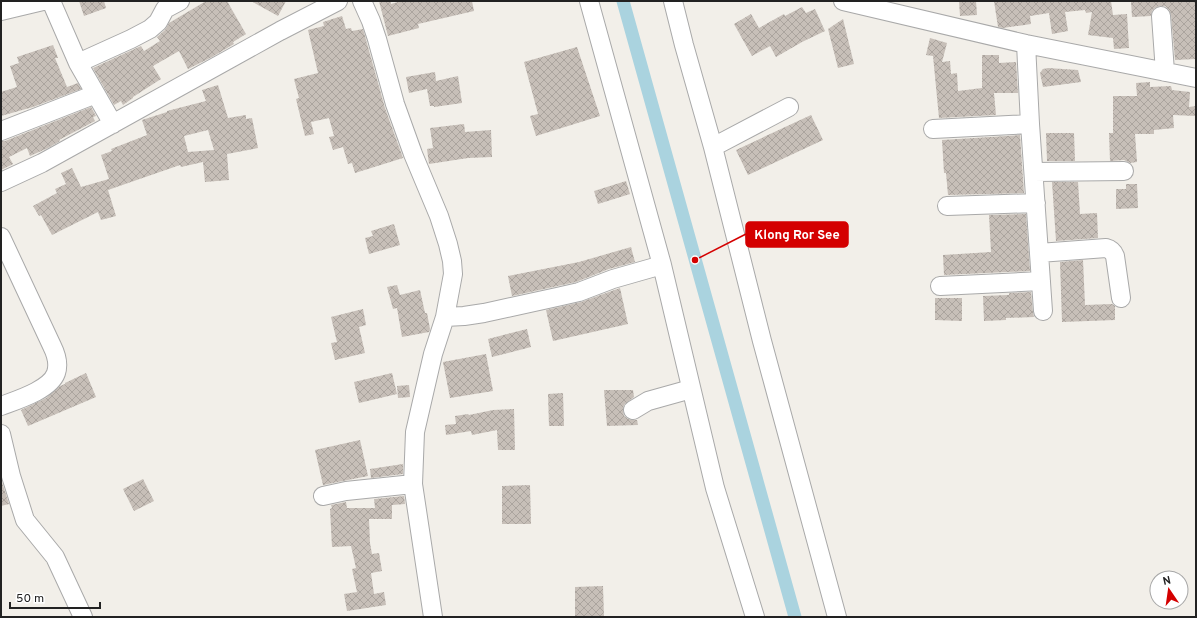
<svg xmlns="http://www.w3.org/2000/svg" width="1197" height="618" font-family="Overpass,sans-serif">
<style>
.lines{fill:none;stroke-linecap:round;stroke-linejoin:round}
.canal{stroke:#aad3df;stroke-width:13}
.building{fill:url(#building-cross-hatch);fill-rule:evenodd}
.minor-casing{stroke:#a9a9a9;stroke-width:20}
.minor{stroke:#fff;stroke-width:18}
.leader{fill:none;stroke:#d40000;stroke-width:1.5}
.callout-dot{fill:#d40000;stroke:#fff;stroke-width:1.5}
.callout{fill:#d40000;stroke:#d40000;stroke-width:1.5}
.callout-label{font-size:13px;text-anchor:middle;font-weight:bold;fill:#fff}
</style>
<defs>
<pattern id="building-cross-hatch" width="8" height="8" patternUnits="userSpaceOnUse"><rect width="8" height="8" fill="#c7bfb8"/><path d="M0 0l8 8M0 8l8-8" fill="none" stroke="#aba49e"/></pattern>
</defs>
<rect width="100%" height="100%" fill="#f2efe9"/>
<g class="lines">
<path class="canal" d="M623,1L795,617"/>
</g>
<path class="building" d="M79,1H104L106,8L84,16Z
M206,1H227L246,34L233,42L234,44L212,57L188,69L179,51L153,66L161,79L133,97V98L123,105L121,101L114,105L93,68L141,46L144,51L160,41L157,37L165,30L169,23Z
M251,1H286L278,16Z
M379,1H391V4L401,1H472L474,11L418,24L419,28L388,36Z
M959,1H976L977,15L960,16Z
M994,1H1111L1113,15L1127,14L1129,48L1114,49L1113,38L1088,35L1092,12L1086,13L1085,10L1065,12L1068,31L1052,34L1049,13L1030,16L1031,24L1003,28L998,27Z
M1131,1H1196V59L1175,60L1171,15L1169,10L1165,6H1160L1155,8L1152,11L1151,16L1132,17Z
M802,7L806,13L815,9L825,31L802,42L776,57L770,46L752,56L734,24L751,14L759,28L784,14L785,16Z
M342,16L346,29L351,28L352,31L363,29L385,108L403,158L355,173L352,163L348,164L343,147L333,150L329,137L334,136L329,118L311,122L314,134L305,136L296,99L299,98L294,79L318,73L308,30L324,26L323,22Z
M843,19L854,64L838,68L828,29Z
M930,38L947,43L942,62L950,61L951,74L957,73L958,91L982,88V55H999V63L1016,62L1018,93H994L996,115L939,118L933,56L926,55Z
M53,45L58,58H55L67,87L78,83L81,89L33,107L1,116V92L17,87L10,66L19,63L17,57Z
M577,47L600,116L536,136L530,116L538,114L524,62Z
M1048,68L1078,70L1081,82L1043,87L1040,73L1043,69Z
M435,72L436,81L458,76L462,103L434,107V106H430L427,89L409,93L406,77Z
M1150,82V87L1171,86L1172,90L1190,92L1189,107L1196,106V116L1173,115L1174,128L1154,130V134H1135L1137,162L1130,163L1124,160L1110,161L1109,133H1113V96H1137L1136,83Z
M218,85L228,118L246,115V119L252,118L258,148L227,154L229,180L205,182L203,162L181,167L180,165L108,190L116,216L101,220L98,212L52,235L41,215L39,216L33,206L57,193L55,189L66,184L61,173L72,168L81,187L109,179L101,155L112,151L111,149L147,135L142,120L167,112V111L206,101L202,90ZM208,130L214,150L188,152L184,136Z
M91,107L96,116L93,117L95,121L59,140L60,141L48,148L30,156L27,148L9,157L13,164L1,170V141H5Z
M811,115L823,140L748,175L736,150Z
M464,124L465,132L491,130L492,157L468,158L429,164L427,149L433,148L430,128Z
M1046,133H1074L1075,161H1047Z
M1020,135L1024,193L948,195L946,173H944L942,140Z
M626,181L630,194L598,204L594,191Z
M1052,182H1078L1080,214L1097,213L1098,238L1056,241Z
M1126,184H1137L1138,208L1116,209V189H1126Z
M1026,214L1030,271L944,275L943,255L991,252L989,215Z
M394,224L400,245L369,254L365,238L373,236L371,231Z
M631,247L635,262L609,269L576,282L512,296L508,276L579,262Z
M1083,260L1085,305L1112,304L1115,306V320L1062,322L1060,262Z
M397,285L400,295L420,290L425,313H427L430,329L429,332L402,337L397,308L393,309L387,287Z
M620,288L628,324L553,341L546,310L581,302Z
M1031,292L1033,312L1034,317L1006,318V320L984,321L983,296L1009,295V293Z
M935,298H962V321L935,320Z
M363,309L366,325L359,327L365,353L335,360L331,343L337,342L331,317Z
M527,329L531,347L492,357L488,339Z
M486,354L493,391L450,398L443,362Z
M86,373L96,397L28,426L21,410L46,398L60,386L65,384V383Z
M392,373L397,394L359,403L354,382Z
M409,385L410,397L398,398L397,386Z
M604,390H633L634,397L624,405L623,411L624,416L628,419L633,420H637L638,425L607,426Z
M563,393L564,426H549L548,394Z
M514,409L515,450H498L497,430L472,435L471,431L446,435L445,425L456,424L455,416L468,414L469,415L493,410Z
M360,440L368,476L323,485L315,450Z
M403,464V474L371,478L370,469Z
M1,479L9,504L1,506Z
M143,479L154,501L134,511L123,489Z
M530,485L531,524H502V486Z
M404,496L405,504L392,505V519H369L370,543L372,554L379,553L382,571L371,573L374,594L384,592L386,605L347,611L344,594L357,592L352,569L356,568L351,546L332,547L330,509L332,508L331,505L346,502L347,508H375L374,499Z
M603,586L604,617H575V587Z"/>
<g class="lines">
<g class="minor-casing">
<path id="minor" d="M51,1L78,63L113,124
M362,1L371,21L377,39L395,104L413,154L439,216L448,244L452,261L453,274L445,317L433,354L415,432L413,484L433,617
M589,1L662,265L715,488L755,617
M673,1L684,45L713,147L762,341L837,617
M843,1L1026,44L1196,78
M1,11L43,1
M1161,16L1165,72
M1026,44L1030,124L1043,311
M78,63L131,39L150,29L158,22L165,9L180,1
M933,129L1030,124
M1,131L96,94
M713,147L789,107
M1034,172L1124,171
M1,182L42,163L280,31L338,1
M947,206L1036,203
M1,237L52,346C56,354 59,364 56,373C50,390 17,400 1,406
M1039,253L1106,248C1110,249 1113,251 1115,256L1121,298
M940,286L1041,281
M445,317L464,316L484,313L557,297L579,292L613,279L662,265
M633,410L648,401L691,389
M1,434L11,476L25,520L55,557L83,617
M323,496L346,491L413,484"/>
</g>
<use href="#minor" class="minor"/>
</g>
<path class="leader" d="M695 260L746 234"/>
<circle class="callout-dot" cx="695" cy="260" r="4"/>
<rect class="callout" x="746" y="222" width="102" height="25" rx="4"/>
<g class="callout-label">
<text x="797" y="239">Klong Ror See</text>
</g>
<rect width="1197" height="618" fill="none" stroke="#222222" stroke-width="4"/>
<g transform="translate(1169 590) rotate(347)"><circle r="19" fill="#ffffff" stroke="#a7a7a7"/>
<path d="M0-3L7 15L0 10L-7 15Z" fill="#d40000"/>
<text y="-6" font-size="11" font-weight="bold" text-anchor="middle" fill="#222222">N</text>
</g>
<path d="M10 602v6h90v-6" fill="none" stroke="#222222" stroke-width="2"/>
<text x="16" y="602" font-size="12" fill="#222222" stroke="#ffffff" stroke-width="3" paint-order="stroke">50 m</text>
</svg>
